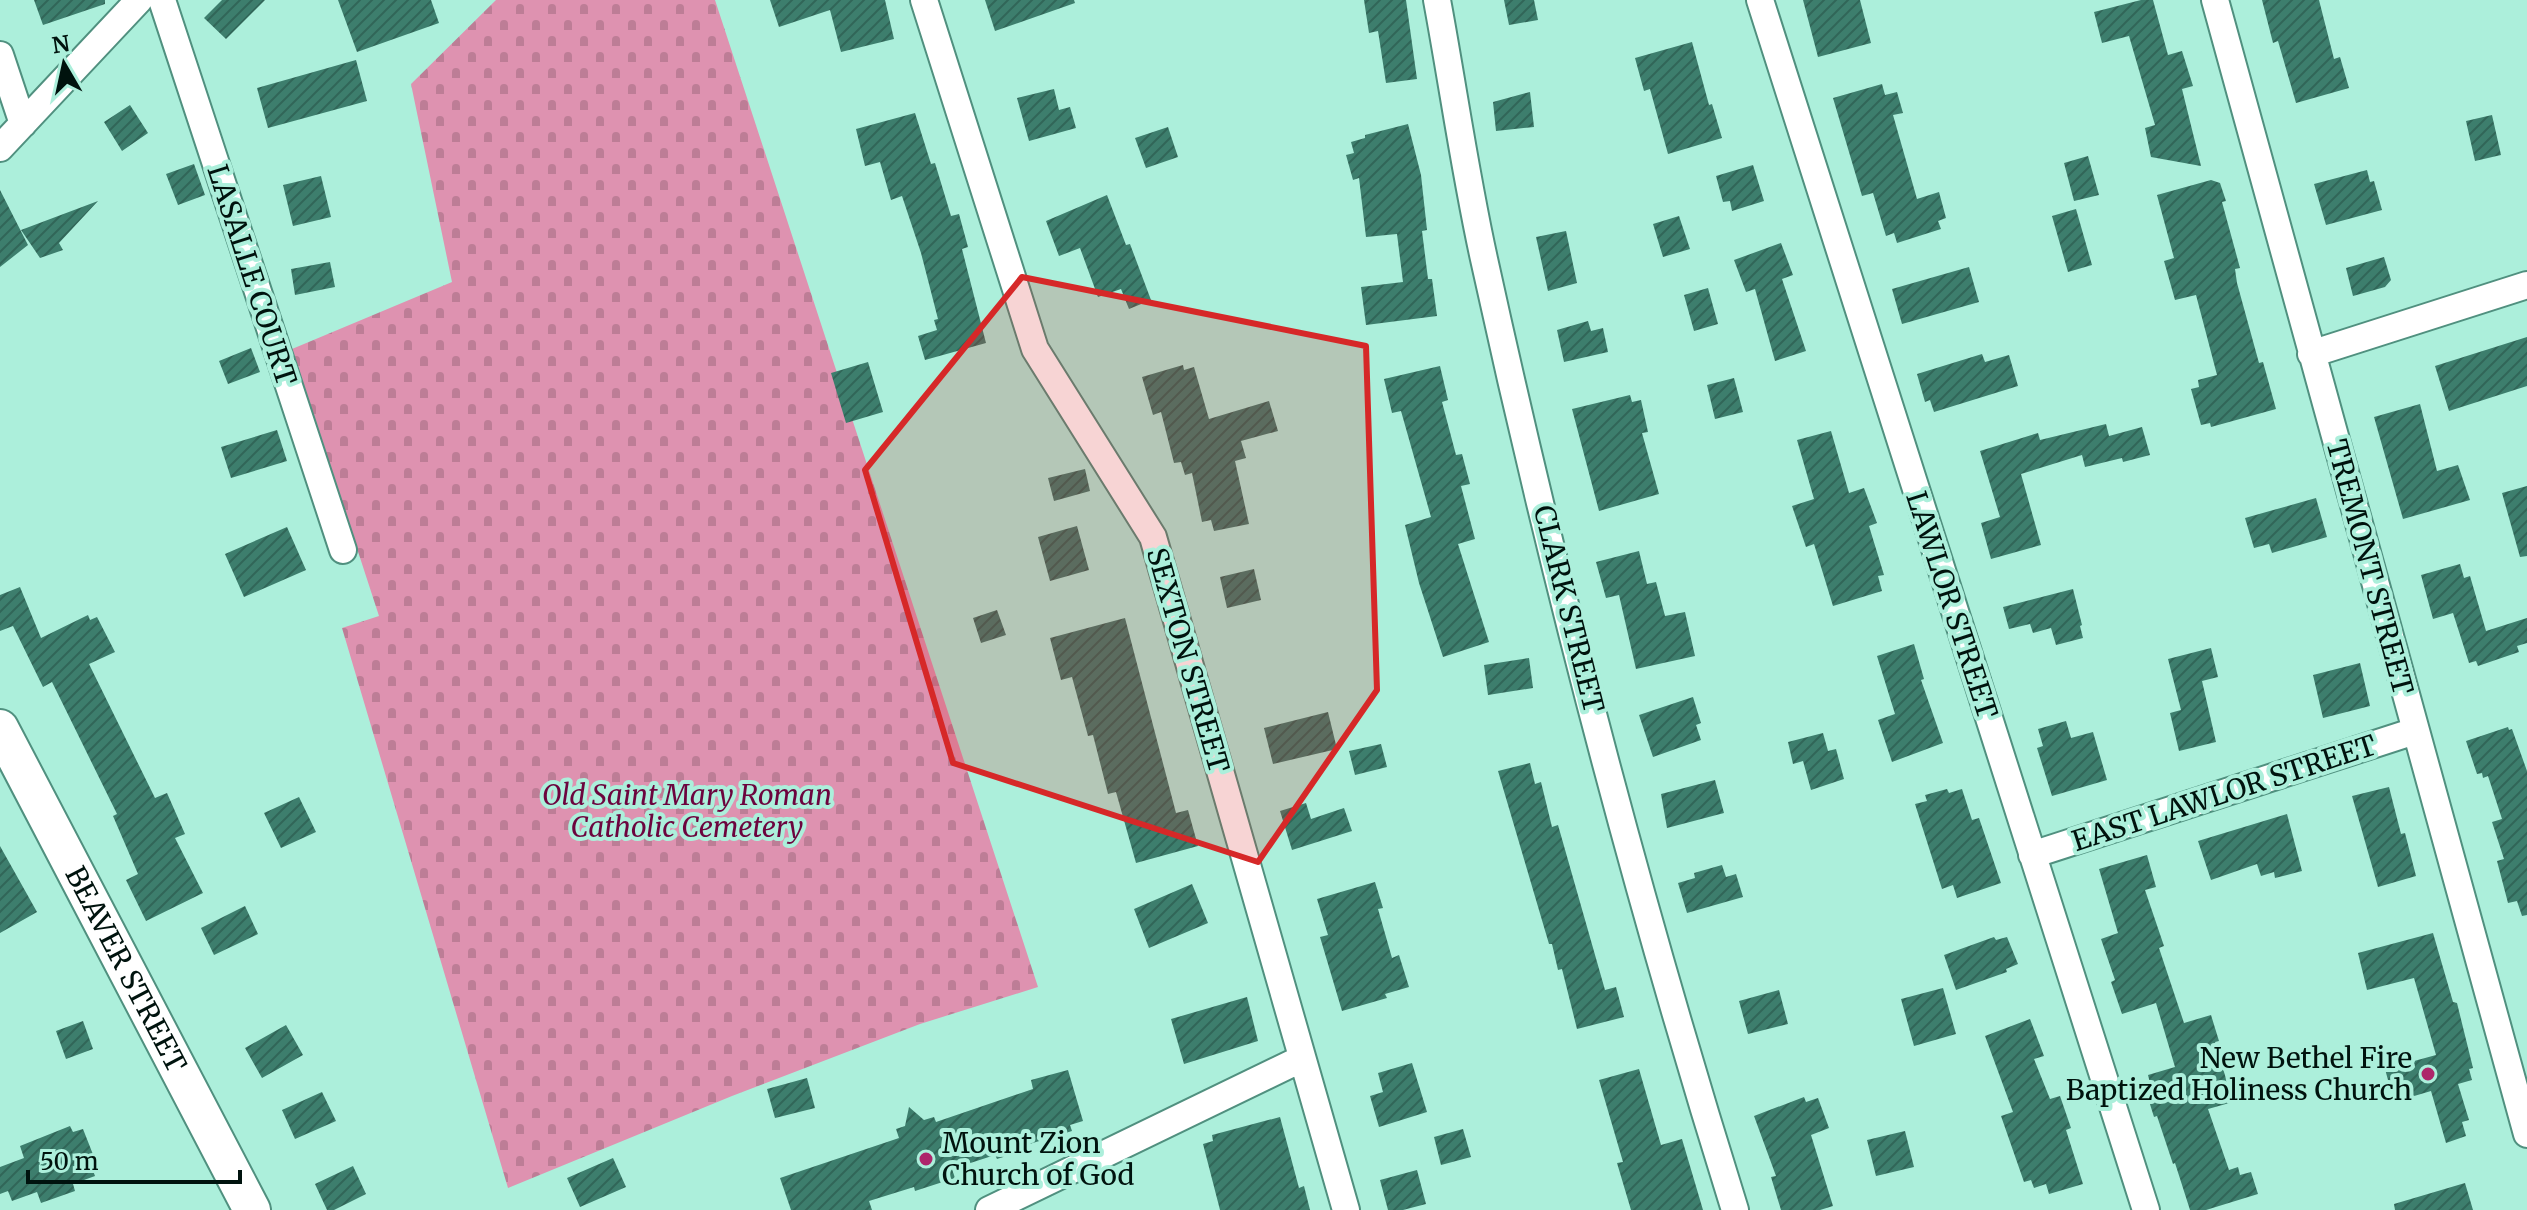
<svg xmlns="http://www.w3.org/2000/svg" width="2527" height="1210" font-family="Merriweather,serif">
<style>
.cemetery{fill:url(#cemetery-stones)}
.building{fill:url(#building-hatch)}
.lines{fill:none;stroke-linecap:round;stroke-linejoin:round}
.street-casing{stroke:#50907f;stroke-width:30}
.secondary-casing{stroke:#50907f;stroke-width:40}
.street{stroke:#fff;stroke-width:26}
.secondary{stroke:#fff;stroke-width:36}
.marked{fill:#d62828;fill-opacity:0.2;stroke:#d62828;stroke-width:6;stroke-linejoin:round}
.poi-dot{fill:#ad266b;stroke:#acefdb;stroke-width:3}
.labels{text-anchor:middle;stroke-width:8;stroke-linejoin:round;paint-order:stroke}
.street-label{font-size:28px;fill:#00130e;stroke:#acefdb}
.park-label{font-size:28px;font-style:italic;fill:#6c043e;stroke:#acefdb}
.poi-label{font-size:28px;fill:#00130e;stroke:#acefdb;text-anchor:end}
</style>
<defs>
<pattern id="cemetery-stones" width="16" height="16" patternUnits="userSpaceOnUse" patternTransform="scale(2)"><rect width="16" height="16" fill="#de92b0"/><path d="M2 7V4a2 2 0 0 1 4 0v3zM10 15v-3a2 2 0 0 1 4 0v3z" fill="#bd7d96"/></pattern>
<pattern id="building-hatch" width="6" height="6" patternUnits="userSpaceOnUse" patternTransform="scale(2)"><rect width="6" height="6" fill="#3d7e6d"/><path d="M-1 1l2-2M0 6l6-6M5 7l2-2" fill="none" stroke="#316658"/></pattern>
</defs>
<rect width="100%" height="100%" fill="#acefdb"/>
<path class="cemetery" d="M496,0H715L1038,987L920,1024L732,1096L508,1188L342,628L379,616L292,349L452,282L411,84Z"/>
<path class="building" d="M34,0H105V4L43,25Z
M222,0H265L226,39L204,18Z
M338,0H431L439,23L357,52Z
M770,0H885L894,39L841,52L830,10L779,27Z
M985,0H1074L1075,3L995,31Z
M1364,0H1406L1417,79L1386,83L1378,31L1369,33Z
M1504,0H1534L1538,20L1509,25Z
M1803,0H1860L1871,43L1818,57Z
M2141,0H2153L2168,55L2182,51L2193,86L2182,89L2201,166L2151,157L2145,128L2155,125L2129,36L2102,43L2094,12Z
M2262,0H2319L2334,59L2340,57L2349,88L2296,103L2278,41L2273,43Z
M1692,42L1709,105L1712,104L1722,138L1668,154L1650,89L1644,91L1635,58Z
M356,60L367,101L268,128L257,88Z
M1882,84L1885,95L1897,92L1903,113L1893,115L1917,199L1939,192L1946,218L1938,221L1941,229L1897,243L1894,233L1886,236L1873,193L1862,196L1833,98Z
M1054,89L1059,110L1070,107L1076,128L1029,141L1017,98Z
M1530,92L1534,127L1496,131L1493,102Z
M130,105L148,133L122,151L104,122Z
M915,113L931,164L935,163L951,216L959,214L968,247L962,249L986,343L925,360L918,336L937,330L934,320L938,319L921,253L902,196L891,200L880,162L865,166L856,129Z
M2492,115L2501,155L2475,161L2466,121Z
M1408,124L1421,175L1427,230L1422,231L1428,279H1432L1437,316L1366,325L1361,287L1403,282L1397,234L1366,237L1359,178L1353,180L1346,155L1354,153L1351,142L1365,138V135Z
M1168,127L1178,157L1146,168L1135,138Z
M2088,156L2099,195L2074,201L2064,163Z
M194,164L205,195L178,205L166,174Z
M1753,165L1764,201L1732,211L1730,201L1723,202L1716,176Z
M2367,170L2370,182L2374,181L2382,210L2326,225L2314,184Z
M321,176L331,217L293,226L283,185Z
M2211,180L2220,183L2226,201L2222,202L2240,268L2235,269L2237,283L2259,363L2263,362L2276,409L2211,427L2210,423L2201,425L2191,389L2199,387L2198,380L2217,375L2196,295L2175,300L2164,261L2174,258L2157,195Z
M0,190L28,245L0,267Z
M1107,195L1126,245L1130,244L1151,300L1129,309L1121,289L1098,297L1080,248L1059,256L1046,221Z
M98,201L59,243L63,250L40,258L21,230Z
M2076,209L2092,265L2068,272L2052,216Z
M1679,216L1690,249L1663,257L1653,224Z
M1566,231L1577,283L1548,291L1536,237Z
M1781,243L1793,275L1782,279L1806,351L1775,361L1755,289L1746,292L1734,260Z
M2384,257L2391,280L2385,287L2353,296L2346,268Z
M330,262L335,287L295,295L291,269Z
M1969,267L1979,302L1902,324L1892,289Z
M1708,288L1718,324L1694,331L1684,295Z
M1588,321L1591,331L1603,328L1608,352L1564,362L1557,330Z
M2527,337V386L2449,411L2435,366Z
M251,348L260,372L228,384L219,361Z
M1982,354L1985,362L2009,355L2018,386L1934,412L1930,400L1925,402L1917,374Z
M868,362L883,412L846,423L831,373Z
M1183,365L1184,370L1194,367L1209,419L1269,401L1278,431L1241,441L1246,458L1235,461L1249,524L1214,531L1211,520L1202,522L1192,473L1185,475L1181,462L1174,463L1161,412L1153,415L1142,377Z
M1440,366L1448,400L1442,402L1456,455L1462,454L1470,484L1461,486L1475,539L1458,544L1489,642L1443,657L1419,583L1405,525L1431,517L1401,411L1392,413L1384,379Z
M1734,378L1743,412L1715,419L1707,385Z
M1630,395L1632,402L1641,400L1648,432L1642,433L1659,494L1599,511L1572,409Z
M2420,404L2437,471L2458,465L2470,500L2403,519L2374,417Z
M2106,424L2109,436L2142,427L2150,455L2123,462L2122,458L2085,467L2082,455L2021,474L2041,545L1991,559L1981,523L2000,517L1980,451L2038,433L2040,440Z
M277,430L287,461L231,478L221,447Z
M1831,431L1849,493L1864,488L1877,523L1869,526L1884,575L1878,576L1882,591L1833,606L1814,544L1806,547L1792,506L1814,499L1797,440Z
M1085,469L1090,491L1054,501L1048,478Z
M2527,486V556L2520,557L2502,493Z
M2316,498L2327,537L2272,553L2269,544L2254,548L2245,518Z
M1077,526L1089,570L1050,581L1038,537Z
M287,527L306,570L244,597L225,554Z
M1639,551L1647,584L1656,582L1665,616L1685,612L1695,656L1636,669L1619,595L1606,598L1596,562Z
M2460,564L2464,578L2470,576L2486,631L2527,618V643L2517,646L2519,652L2478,666L2476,661L2469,663L2453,613L2433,619L2421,575Z
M1254,569L1261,600L1227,608L1220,577Z
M20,587L41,638L88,615L90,620L97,617L115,652L89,664L155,798L167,793L185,834L175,838L203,893L146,921L126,880L138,874L113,816L117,814L52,682L43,687L13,626L0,631V595Z
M2073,589L2082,625L2080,626L2083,638L2056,645L2051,628L2033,633L2030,624L2009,629L2003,607Z
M997,610L1006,635L981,643L973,618Z
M1125,618L1176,813L1188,810L1198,846L1136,863L1116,792L1108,794L1093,735L1088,736L1072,677L1061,680L1050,638Z
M1914,644L1924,679L1921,680L1943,743L1892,762L1878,720L1895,714L1877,656Z
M2211,648L2218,677L2202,681L2216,742L2179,751L2170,713L2181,710L2168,659Z
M1529,658L1533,688L1488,695L1484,665Z
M2360,663L2370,706L2323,718L2313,675Z
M1693,697L1701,723L1696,725L1701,740L1653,757L1639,715Z
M1328,712L1337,749L1273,764L1264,728Z
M2066,721L2071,738L2093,732L2107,780L2052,796L2037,748L2043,746L2038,729Z
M2508,727L2509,730L2512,729L2527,771V915L2522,916L2517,901L2508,903L2497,861L2504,859L2492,822L2502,819L2488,776L2483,778L2482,773L2477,774L2466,741Z
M1823,733L1828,751L1836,749L1844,779L1811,790L1803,761L1793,764L1788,742Z
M1381,744L1387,767L1355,775L1349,751Z
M1530,763L1535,784L1541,782L1552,827L1558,825L1605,990L1616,987L1624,1017L1577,1029L1562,969L1558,970L1552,944H1549L1498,771Z
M1715,780L1724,813L1667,828L1661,794Z
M2389,787L2401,834L2405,833L2416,876L2378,887L2352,796Z
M1947,789L1949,793L1962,789L1972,820L1979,818L2001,883L1957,898L1953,885L1942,889L1915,804L1927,801L1925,795Z
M299,797L316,832L281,848L264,813Z
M1306,803L1311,819L1344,808L1352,831L1292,850L1280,811Z
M2287,814L2302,871L2275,878L2274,872L2261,876L2257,864L2211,880L2198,841Z
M0,846L37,912L0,933Z
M2147,855L2156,887L2145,890L2164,946L2159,948L2184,1023L2211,1015L2219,1041L2215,1042L2233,1102L2208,1109L2229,1170L2238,1167L2240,1175L2251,1172L2258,1194L2206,1210H2190L2175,1163L2173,1164L2157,1116L2154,1117L2144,1085L2150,1083L2148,1075L2175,1067L2156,1003L2122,1014L2111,982L2115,980L2101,939L2118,933L2099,869Z
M1722,865L1726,877L1736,874L1743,897L1687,913L1678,883L1695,878L1694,873Z
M1375,882L1383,908L1378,909L1392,958L1399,955L1409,987L1385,994L1387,998L1342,1011L1320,937L1328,935L1317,899Z
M1192,884L1208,923L1149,948L1134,909Z
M245,906L258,934L214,955L201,928Z
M2433,933L2453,1002L2457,1003L2473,1068L2469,1069L2472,1080L2458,1084L2469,1120L2462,1122L2466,1136L2446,1143L2431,1091L2394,1102L2385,1069L2436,1055L2414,978L2367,990L2358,953Z
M1994,937L1996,940L2007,937L2018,964L2006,969L2007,972L1956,990L1944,955Z
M1943,988L1956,1034L1914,1046L1901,999Z
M1779,990L1788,1024L1748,1034L1739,1001Z
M1247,997L1258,1041L1184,1064L1171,1019Z
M2030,1019L2044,1056L2034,1059L2050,1099L2060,1096L2071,1128L2066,1130L2083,1184L2049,1194L2046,1184L2034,1188L2031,1180L2024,1182L2001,1116L2013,1112L1985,1036Z
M83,1021L93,1049L66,1059L56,1031Z
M286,1025L303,1055L262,1078L245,1048Z
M1412,1063L1427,1112L1379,1127L1370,1096L1383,1092L1378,1073Z
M1639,1069L1661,1145L1682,1139L1703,1210H1631L1617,1163L1623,1162L1599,1080Z
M1068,1070L1083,1121L1070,1125L1072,1131L1023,1146L1025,1150L997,1159L995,1155L952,1169L955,1178L915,1191L914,1187L869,1201L872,1210H791L780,1178L899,1138L896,1129L905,1126L909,1107L924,1120L934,1117L936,1122L1033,1089L1031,1080Z
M807,1078L815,1108L775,1118L767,1089Z
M322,1092L336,1121L295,1139L282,1110Z
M1804,1097L1806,1102L1818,1098L1829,1128L1811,1135L1833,1206L1820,1210H1781L1771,1177L1776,1176L1754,1116Z
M1280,1117L1299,1188L1304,1186L1310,1210H1220L1203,1144L1213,1141L1212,1135Z
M70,1126L73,1132L83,1129L94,1157L91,1165L95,1176L73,1184L75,1191L41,1203L37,1192L12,1201L8,1191L0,1194V1167L24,1158L20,1146Z
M1463,1129L1471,1157L1441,1165L1434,1137Z
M1905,1131L1914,1167L1876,1176L1867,1140Z
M613,1158L626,1187L580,1207L567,1178Z
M353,1166L366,1194L334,1210H327L315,1184Z
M1417,1170L1426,1204L1403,1210H1388L1380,1180Z
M2465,1183L2473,1210H2395L2394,1204Z"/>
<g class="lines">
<g class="street-casing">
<path id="street" d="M162,0L343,550
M924,0L1035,349L1153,537L1346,1210
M1437,0C1453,86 1465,173 1484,259C1554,579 1637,897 1735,1210
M1760,0L2146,1210
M2215,0L2527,1134
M0,55L23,124
M0,148L139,0
M2311,354L2527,285
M2032,855L2415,731
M989,1210L1301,1059"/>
</g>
<g class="secondary-casing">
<g id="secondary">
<path id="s1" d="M0,728L252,1210"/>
</g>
</g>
<use href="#street" class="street"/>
<use href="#secondary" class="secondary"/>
</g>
<path class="marked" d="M1022,277L1366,346L1377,690L1258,862L953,763L865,470Z"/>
<g class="poi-dot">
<circle cx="2428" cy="1074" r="8"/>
<circle cx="926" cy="1159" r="8"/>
</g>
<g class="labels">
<g class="street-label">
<text transform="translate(252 275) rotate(72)" y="10">LASALLE COURT</text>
<text transform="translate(2370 567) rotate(75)" y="10">TREMONT STREET</text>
<text transform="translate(1952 605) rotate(72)" y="10">LAWLOR STREET</text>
<text transform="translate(1569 609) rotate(76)" y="10">CLARK STREET</text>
<text transform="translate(1188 660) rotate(74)" y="10">SEXTON STREET</text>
<text transform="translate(2224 793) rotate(-18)" y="10">EAST LAWLOR STREET</text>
<text dy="10" stroke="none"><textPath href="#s1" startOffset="272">BEAVER STREET</textPath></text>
</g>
<g class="park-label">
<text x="687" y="805">Old Saint Mary Roman<tspan x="687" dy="32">Catholic Cemetery</tspan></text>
</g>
<g class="poi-label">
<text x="2412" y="1068">New Bethel Fire<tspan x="2412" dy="32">Baptized Holiness Church</tspan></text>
<text x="942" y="1153" text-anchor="start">Mount Zion<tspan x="942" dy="32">Church of God</tspan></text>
</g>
</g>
<g transform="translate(64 64) rotate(351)" stroke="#acefdb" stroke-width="6" paint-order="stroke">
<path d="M0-6L14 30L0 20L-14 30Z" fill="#00130e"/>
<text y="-12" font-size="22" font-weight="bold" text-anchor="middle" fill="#00130e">N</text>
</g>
<path d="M28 1170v12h212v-12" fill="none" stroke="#00130e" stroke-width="4"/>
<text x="40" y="1170" font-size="24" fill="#00130e" stroke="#acefdb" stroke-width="6" paint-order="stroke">50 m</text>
</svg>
